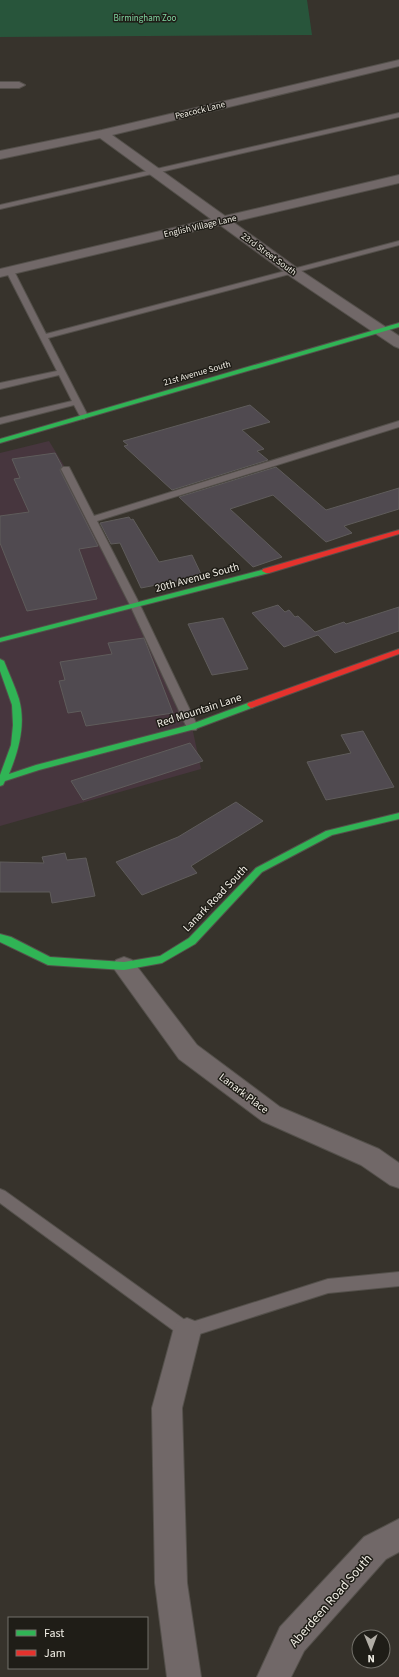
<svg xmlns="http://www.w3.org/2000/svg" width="399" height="1677" font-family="'Source Sans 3',sans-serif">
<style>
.commercial{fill:#47363e}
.green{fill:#28553b}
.building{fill:#504a50;stroke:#5f5c5b}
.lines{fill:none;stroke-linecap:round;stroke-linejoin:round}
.lane-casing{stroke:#54504b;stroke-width:2}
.street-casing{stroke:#54504b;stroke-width:2}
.fast-casing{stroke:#54504b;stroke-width:2}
.jam-casing{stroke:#54504b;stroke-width:2}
.lane{fill:#716868;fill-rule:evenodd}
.street{fill:#716868;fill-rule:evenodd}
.fast{fill:#30b455;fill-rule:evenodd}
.jam{fill:#e5322d;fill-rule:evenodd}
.labels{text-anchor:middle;stroke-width:3;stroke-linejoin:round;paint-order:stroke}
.far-park-label{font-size:9px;fill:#80d8a3;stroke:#1f1d17}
.far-street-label{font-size:9px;fill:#f2efe6;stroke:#1f1d17}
.street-label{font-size:11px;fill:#f2efe6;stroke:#1f1d17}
.near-street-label{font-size:13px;fill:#f2efe6;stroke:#1f1d17}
</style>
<rect width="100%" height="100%" fill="#37332c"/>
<path class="commercial" d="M49,441L66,469L192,727L201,769L0,826V453Z"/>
<path class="green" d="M0,0H307L312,35L0,37Z"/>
<path class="building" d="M250,405L270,422L242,430L264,449L257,451L268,460L172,490L124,446L128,445L123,441Z
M55,453L62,466L60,470L98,546L79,549L97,599L27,611L0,543V516L29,512L14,479L20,478L12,459Z
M276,467L326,510L399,488V509L344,526L352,533L326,542L273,495L230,509L282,557L253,567L179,497Z
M129,517L131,520L133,519L159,562L192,555L202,576L141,588L120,543L111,544L100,523Z
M278,605L285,612L289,610L295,617L298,616L315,632L344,622L346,624L399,607V631L335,653L318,635L284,647L252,613Z
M223,618L248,669L212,675L188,624Z
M144,638L173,713L86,726L81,711L68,713L59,681L65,680L60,662L112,654L108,643Z
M363,731L394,787L326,800L307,762L351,753L341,735Z
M190,743L203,761L83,800L71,781Z
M236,802L263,821L191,866L197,873L142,895L116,862L178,837Z
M65,853L67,860L86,858L95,896L52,903L50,892H0V862L44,863L42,857Z"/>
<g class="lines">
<g class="lane-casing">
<path id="lane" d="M399,113V117L0,209V205Z
M399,241V245L48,338L88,416L84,419L81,418L74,405L0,424V418L72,401L59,375L0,389V383L57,371L6,271L7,269L14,271L46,334Z
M399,421V427L97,521L140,605L198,727L196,730H188L130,605L61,469L63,467H69L94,516Z
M0,1189L5,1191L189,1323L328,1279L399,1272V1286L328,1293L187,1338L181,1336L0,1203Z"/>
</g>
<g class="street-casing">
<path id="street" d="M399,60V66L112,135L225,216L399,175V183L233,222L297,268L399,336V348L394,346L287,274L220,225L0,277V269L211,219L100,138L0,159V151L102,130Z
M0,82H19L25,85L19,88H0Z
M124,957L132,960L197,1045L280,1107L379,1149L399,1163V1188L390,1185L361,1165L262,1121L179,1059L112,966L116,960Z
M187,1318L197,1322L201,1331L182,1408L187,1583L201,1677H167L155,1583L152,1408L173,1331L177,1322Z
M399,1519V1552L386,1559L304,1651L291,1677H257L280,1627L364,1537Z"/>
</g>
<g class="fast-casing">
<path id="fast" d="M399,323V327L0,443V439Z
M266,569L270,571L269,573L0,642V638Z
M0,659L4,661C9,674 15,686 19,699C26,724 19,750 9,774L36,765L189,725L248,703L251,702L255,705L254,707L195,729L39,770L5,781L3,785L0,786V775L11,745L13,725L12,705L0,671Z
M399,813V819L332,835L262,872L195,944L162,963L124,970L48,965L0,942V934L11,937L50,957L124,962L160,956L189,938L256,868L326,831Z"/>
</g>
<g class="jam-casing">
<path id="jam" d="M399,530V534L269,573H266L262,571L263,569Z
M399,649V654L254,707L251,708L247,705L248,703Z"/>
</g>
<use href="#lane" class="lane"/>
<use href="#street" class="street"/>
<use href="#fast" class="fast"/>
<use href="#jam" class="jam"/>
</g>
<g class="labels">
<g class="far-park-label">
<text x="145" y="21">Birmingham Zoo</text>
</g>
<g class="far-street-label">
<text transform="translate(200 110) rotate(-14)" y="3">Peacock Lane</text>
<text transform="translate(200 226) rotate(-13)" y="3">English Village Lane</text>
<text transform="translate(269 254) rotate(36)" y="3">23rd Street South</text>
<text transform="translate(197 373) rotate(-16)" y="3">21st Avenue South</text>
</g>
<g class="street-label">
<text transform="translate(197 577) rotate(-15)" y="4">20th Avenue South</text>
<text transform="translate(199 710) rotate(-18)" y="4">Red Mountain Lane</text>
<text transform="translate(215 898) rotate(-46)" y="4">Lanark Road South</text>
<text transform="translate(244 1093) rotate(37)" y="4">Lanark Place</text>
</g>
<g class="near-street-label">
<text transform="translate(330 1600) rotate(-49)" y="5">Aberdeen Road South</text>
</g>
</g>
<rect x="8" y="1617" width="140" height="52" fill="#1f1d17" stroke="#73716a"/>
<rect x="16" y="1630" width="20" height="6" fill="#30b455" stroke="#73716a"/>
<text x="44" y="1637" font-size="12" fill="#f2efe6">Fast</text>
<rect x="16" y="1650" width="20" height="6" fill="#e5322d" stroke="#73716a"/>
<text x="44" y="1657" font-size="12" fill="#f2efe6">Jam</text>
<g transform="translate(371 1649) rotate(179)"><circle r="19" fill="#1f1d17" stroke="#73716a"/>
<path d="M0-3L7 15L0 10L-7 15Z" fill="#b1ada5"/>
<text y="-6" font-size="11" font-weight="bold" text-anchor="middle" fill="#f2efe6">N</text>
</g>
</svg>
